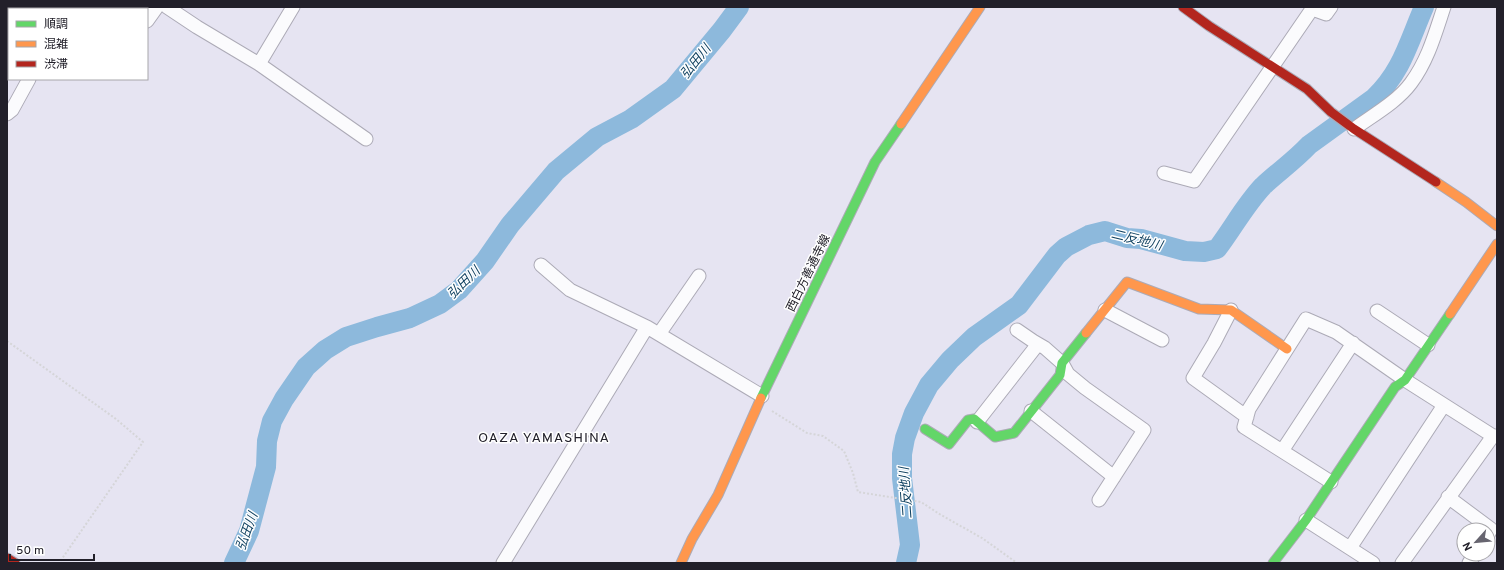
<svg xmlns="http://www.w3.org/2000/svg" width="1504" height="570" font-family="Overpass,'Noto Sans JP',sans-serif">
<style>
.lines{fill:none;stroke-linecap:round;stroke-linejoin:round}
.river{stroke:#8db9dc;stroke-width:20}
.street-casing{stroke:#acaab6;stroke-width:15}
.fast-casing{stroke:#acaab6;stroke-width:11}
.slow-casing{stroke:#acaab6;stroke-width:11}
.jam-casing{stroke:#acaab6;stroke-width:11}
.path{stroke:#d5d5d8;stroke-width:2;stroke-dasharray:2 2;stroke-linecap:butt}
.street{stroke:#fbfbfd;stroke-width:13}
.fast{stroke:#63d668;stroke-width:9}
.slow{stroke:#ff974d;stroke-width:9}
.jam{stroke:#b3261e;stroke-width:9}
.labels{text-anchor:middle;stroke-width:3;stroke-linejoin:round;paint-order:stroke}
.street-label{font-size:12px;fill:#22202a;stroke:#fff}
.water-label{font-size:13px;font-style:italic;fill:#124362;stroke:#fff}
.quarter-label{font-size:14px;letter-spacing:1px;fill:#22202a;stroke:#fff}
</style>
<rect width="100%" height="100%" fill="#e6e4f2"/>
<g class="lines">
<path class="river" d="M234,563L249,531L266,467L267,441L272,421L284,399L306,367L325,350L346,337L377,327L410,318L440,304L459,290L485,261L510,225L556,171L597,137L631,119L673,89L722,30L739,7
M906,563L910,545L902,478V454L905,438L914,413L929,385L950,360L974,337L1019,305L1057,255L1066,247L1089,235L1105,231L1127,238L1141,239L1185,251L1204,252L1217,249C1233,228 1245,205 1263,186C1278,172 1295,160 1309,145L1374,98C1402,72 1409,41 1424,7"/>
<g class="street-casing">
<path id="street" d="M91,7L94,9
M167,7L197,27L259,64L366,139
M70,9L71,7
M147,21L157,7
M259,64L293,7
M7,114L12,110L29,79
M1354,129C1373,115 1397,102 1411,83C1428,60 1435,34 1444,7
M1164,173L1194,181L1312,9L1326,14L1331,7
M541,265L570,290L647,327L762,396
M1105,310L1162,340
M1231,310L1214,343L1193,378L1247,417
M1377,311L1428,345
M1017,330L1033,341L1045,348L1062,363L1068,374L1085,388L1144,430L1099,500
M659,334L699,276
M1031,411L1114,477
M977,422L1038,344
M1282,451L1353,343
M1331,482L1244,427L1249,409L1306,319L1336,332L1405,380L1493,436H1497
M1448,497L1491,529L1488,535
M1306,520L1373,563
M1350,548L1444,405
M503,563L647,327
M1402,563L1493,436
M1469,563L1475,554"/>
</g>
<g class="fast-casing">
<path id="fast" d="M761,398L875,162L901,124
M925,429L949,444L968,420L974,419L995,437L1014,433L1060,375L1062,363L1086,333
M1273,563L1306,520L1395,387L1405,380L1450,314"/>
</g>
<g class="slow-casing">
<path id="slow" d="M901,124L980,7
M1436,182L1466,202L1497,226
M1450,314L1497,244
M1086,333L1127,282L1199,309L1231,310L1287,349
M681,563L692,539L718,495L761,398"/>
</g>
<g class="jam-casing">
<path id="jam" d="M1183,7L1209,26L1307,89L1331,112L1354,129L1436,182
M7,558L15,563"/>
</g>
<path class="path" d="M7,341L116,419L143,442L59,563
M772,411L807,433L823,436L844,451L853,473L858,492L921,502L941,515L982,538L1017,563"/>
<use href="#street" class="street"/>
<use href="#fast" class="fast"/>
<use href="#slow" class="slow"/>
<use href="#jam" class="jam"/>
</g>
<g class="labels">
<g class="street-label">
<text transform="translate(808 273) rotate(-64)" y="4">西白方善通寺線</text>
</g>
<g class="water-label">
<text transform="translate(695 61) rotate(-51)" y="5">弘田川</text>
<text transform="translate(1137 239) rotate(14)" y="5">二反地川</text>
<text transform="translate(463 282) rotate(-44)" y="5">弘田川</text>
<text transform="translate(905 493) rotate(-94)" y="5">二反地川</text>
<text transform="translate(246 531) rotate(-70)" y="5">弘田川</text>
</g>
<g class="quarter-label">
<text x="544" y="442">OAZA YAMASHINA</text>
</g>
</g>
<rect width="1504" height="570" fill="none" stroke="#22202a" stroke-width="16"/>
<rect x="8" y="8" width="140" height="72" fill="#ffffff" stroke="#a7a6aa"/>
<rect x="16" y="21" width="20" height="6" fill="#63d668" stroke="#a7a6aa"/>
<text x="44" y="28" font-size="12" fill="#22202a">順調</text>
<rect x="16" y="41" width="20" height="6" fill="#ff974d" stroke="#a7a6aa"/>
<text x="44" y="48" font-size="12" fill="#22202a">混雑</text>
<rect x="16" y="61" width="20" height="6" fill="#b3261e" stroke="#a7a6aa"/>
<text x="44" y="68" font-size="12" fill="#22202a">渋滞</text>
<g transform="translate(1476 542) rotate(243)"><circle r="19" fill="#ffffff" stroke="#a7a6aa"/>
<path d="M0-3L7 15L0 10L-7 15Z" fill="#676570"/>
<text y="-6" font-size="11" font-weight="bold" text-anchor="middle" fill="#22202a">N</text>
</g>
<path d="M10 554v6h84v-6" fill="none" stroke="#22202a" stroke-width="2"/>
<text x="16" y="554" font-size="12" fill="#22202a" stroke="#ffffff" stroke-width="3" paint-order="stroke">50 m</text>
</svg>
